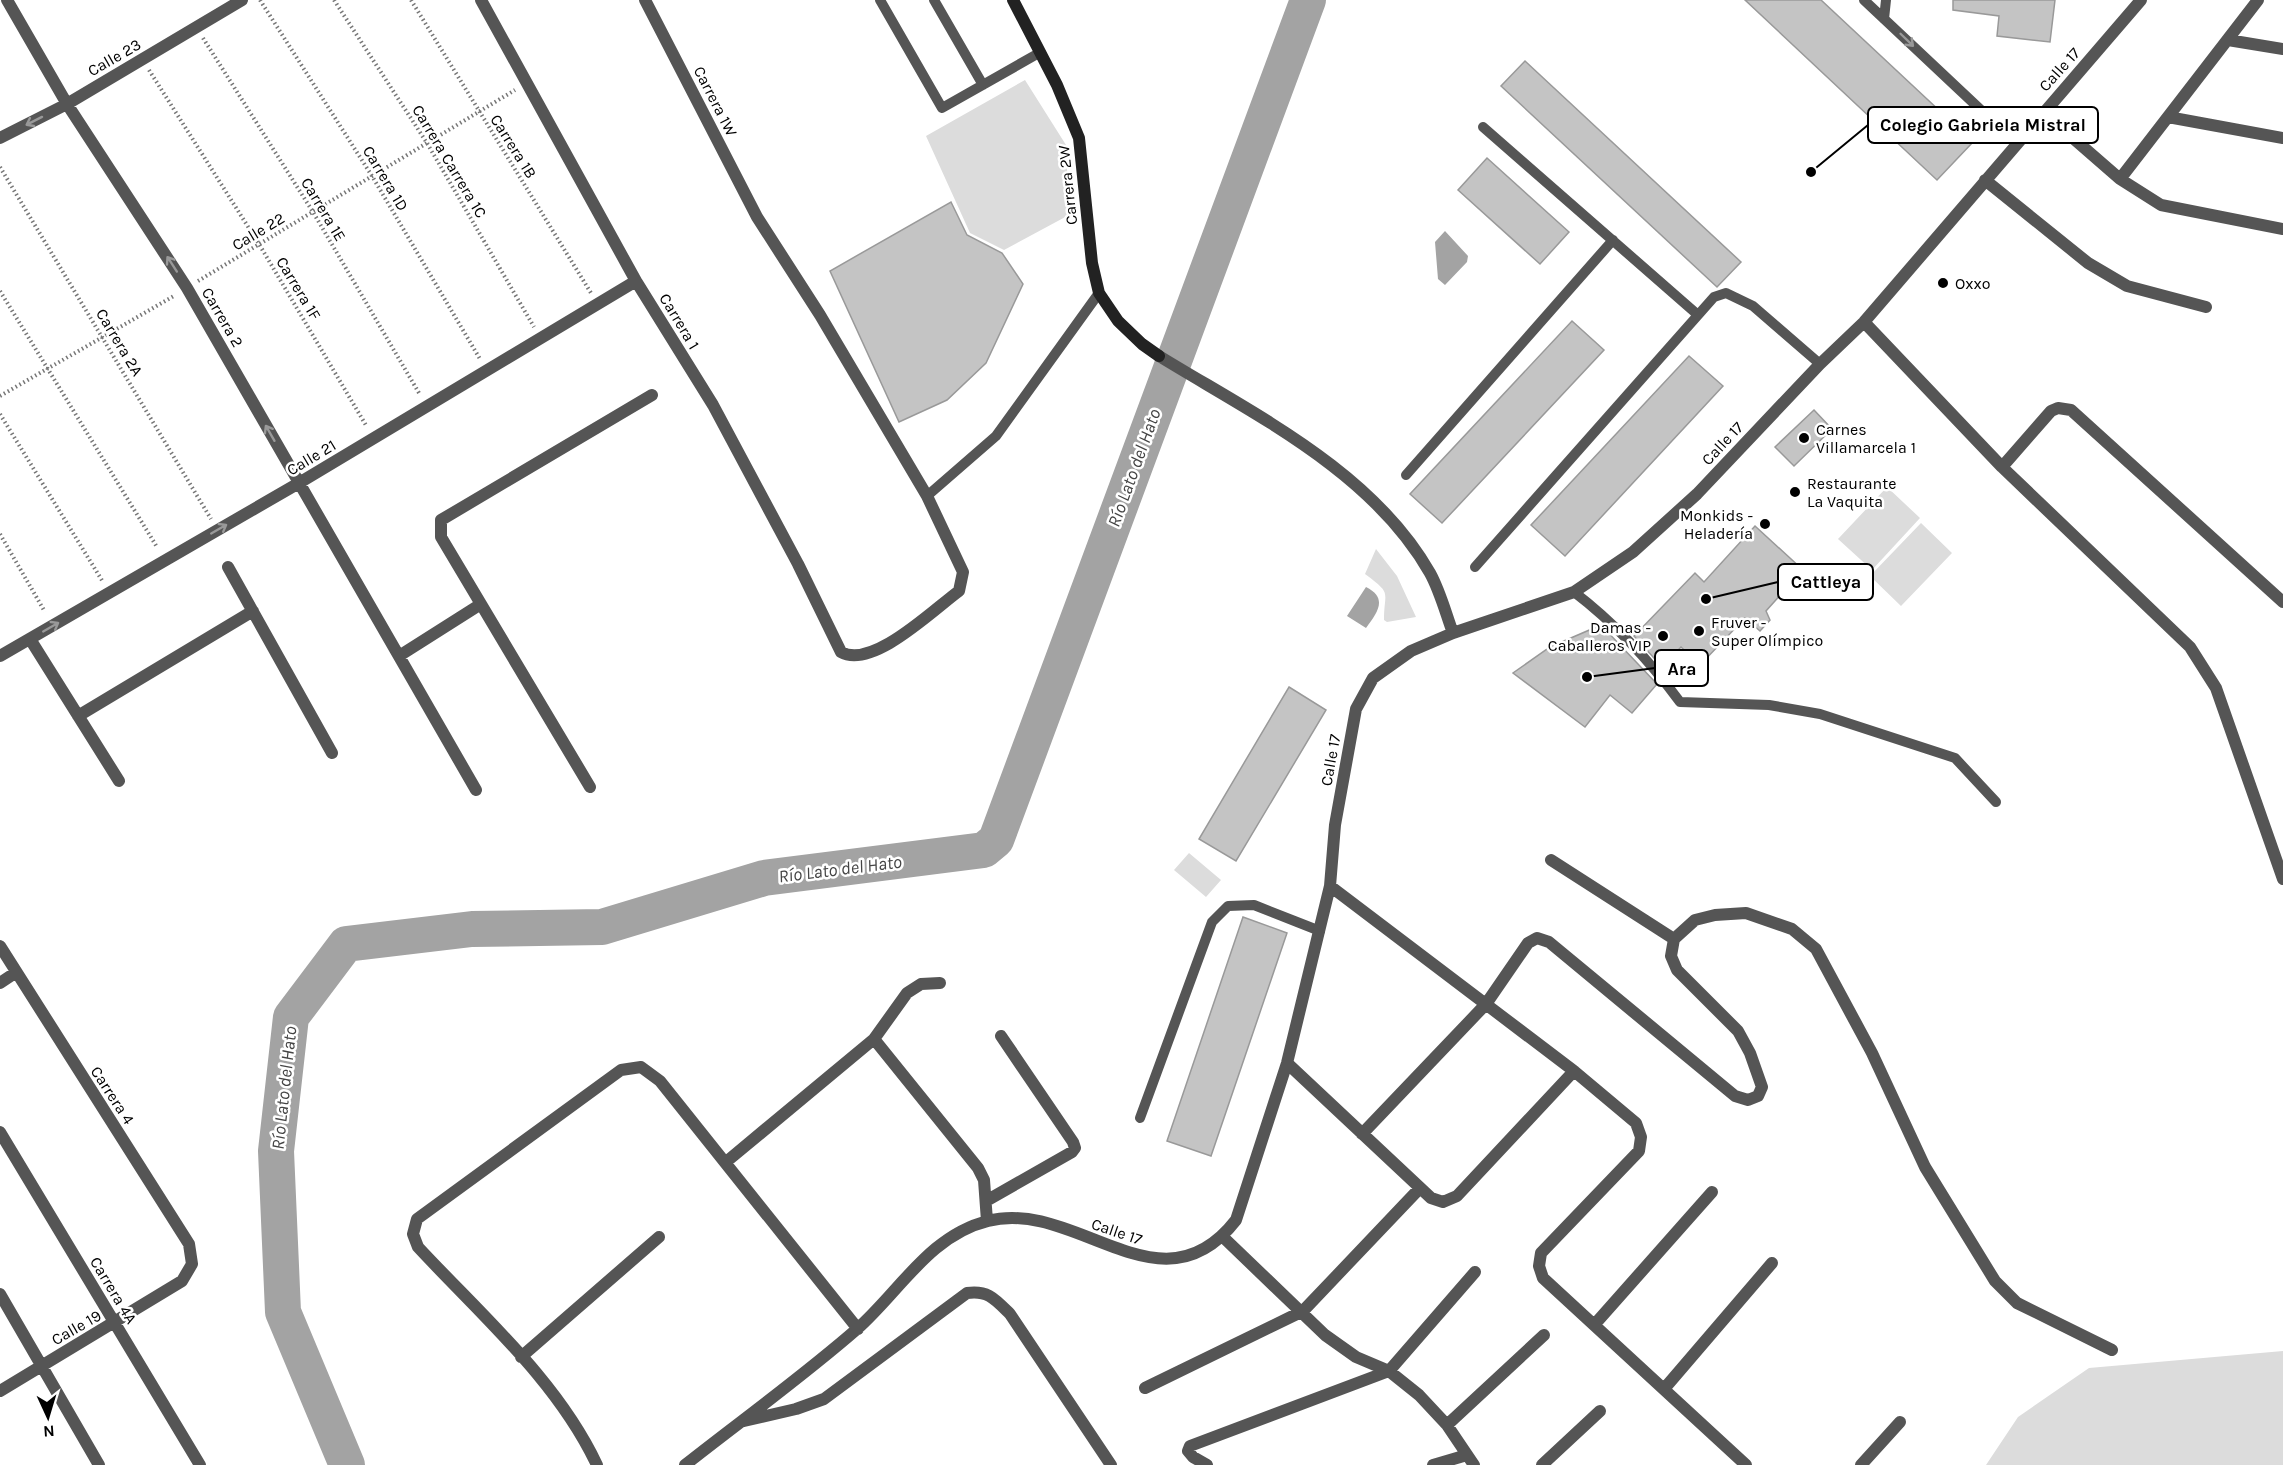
<svg xmlns="http://www.w3.org/2000/svg" width="2283" height="1465" font-family="Karla,sans-serif">
<style>
.green{fill:#dcdcdc}
.water{fill:#a3a3a3}
.lines{fill:none;stroke-linecap:round;stroke-linejoin:round}
.river{stroke:#a3a3a3;stroke-width:36}
.building{fill:#c4c4c4;stroke:#999;stroke-width:1.5}
.path{stroke:#777;stroke-width:4;stroke-dasharray:1.5 3;stroke-linecap:butt}
.lane{stroke:#555;stroke-width:10}
.street{stroke:#555;stroke-width:12}
.secondary{stroke:#222;stroke-width:12}
.oneway{stroke:#999}
.poi-dot{fill:#000;stroke:#fff;stroke-width:2}
.labels{text-anchor:middle;stroke-width:5;stroke-linejoin:round;paint-order:stroke}
.street-label{font-size:16px;fill:#000;stroke:#fff}
.poi-label{font-size:16px;fill:#000;stroke:#fff;text-anchor:start}
.water-label{font-size:18px;font-style:italic;fill:#444;stroke:#fff}
.leader{fill:none;stroke:#000;stroke-width:2}
.callout-dot{fill:#000;stroke:#fff;stroke-width:2}
.callout{fill:#fff;stroke:#000;stroke-width:2}
.callout-label{font-size:18px;text-anchor:middle;font-weight:bold;fill:#000}
</style>
<rect width="100%" height="100%" fill="#fff"/>
<path class="green" d="M1025,80L1066,145L1069,215L1004,250L970,233L926,136Z
M1887,487L1920,518L1872,570L1838,539Z
M1921,523L1952,553L1901,606L1870,576Z
M1376,549L1397,576L1416,617L1387,622L1384,620C1384,590 1393,595 1365,574Z
M1189,853L1221,880L1206,897L1174,870Z
M2283,1351V1465H1986L2018,1417L2089,1368Z"/>
<path class="water" d="M1445,231L1468,256L1467,262L1445,285L1438,279L1435,242Z
M1366,587C1388,598 1378,612 1366,628L1347,616Z"/>
<g class="lines">
<path class="river" d="M347,1465L283,1312L276,1151L291,1017L346,944L472,929L602,927L764,878L984,850L996,840L1308,0"/>
</g>
<path class="building" d="M1745,0H1821L1973,142L1937,180Z
M1953,0H2055L2050,42L1997,36L1999,16L1953,10Z
M1525,61L1741,262L1717,287L1501,86Z
M1487,158L1569,232L1540,264L1458,190Z
M951,202L967,235L1002,253L1023,284L986,363L947,400L899,422L830,271Z
M1572,321L1604,350L1442,523L1410,494Z
M1689,356L1723,386L1565,556L1531,525Z
M1814,410L1832,429L1794,466L1775,447Z
M1755,526L1803,570L1766,611L1770,620L1760,631L1745,618L1700,665L1681,647L1662,667L1634,636L1695,573L1704,582Z
M1601,625L1657,684L1632,713L1610,695L1585,727L1513,673L1550,647Z
M1289,687L1326,710L1236,861L1199,839Z
M1243,917L1287,933L1211,1156L1167,1141Z"/>
<g class="lines">
<path class="path" d="M260,0L372,176L480,359
M334,0L427,143L534,327
M411,0L591,293
M203,38L313,212L419,393
M149,70L259,244L367,427
M0,167L211,519
M198,281L515,90
M0,291L157,547
M0,396L174,296
M0,414L103,582
M0,534L45,612"/>
<path class="lane" d="M880,0L942,108L1039,53
M934,0L983,85
M1864,0L2016,143
M1884,19L1886,0
M1483,127L1698,315
M1406,475L1613,240
M927,496L996,436L1099,293
M1475,567L1714,297L1726,293L1753,306L1820,364
M1574,592C1616,624 1649,660 1680,702L1769,705L1820,714L1955,758L1996,802
M1140,1118L1212,922L1228,906L1254,905L1320,931"/>
<path class="street" d="M7,0L67,104L187,288L476,790
M481,0L636,281L713,405L798,564L841,652C872,670 933,610 959,591L963,572L927,496L820,315L757,217L645,0
M2228,40L2283,49
M2043,112L2120,179L2161,205L2283,229
M2168,117L2283,138
M0,138L67,104L242,0
M2120,179L2258,0
M1985,180L2088,263L2127,286L2206,307
M1864,322L2002,467L2190,647L2216,688L2283,879
M1159,356C1255,415 1372,471 1430,573C1440,591 1446,614 1453,633
M2002,467L2051,411L2058,408L2071,410L2283,602
M228,567L332,753
M30,639L119,781
M0,656L299,483L636,281
M399,656L481,604
M78,716L253,611
M590,787L441,537V520L652,395
M1551,860L1674,939
M1330,886L1574,1071L1636,1123L1641,1137L1639,1151L1541,1253L1539,1266L1543,1278L1746,1465
M0,946L189,1244L192,1264L182,1281L0,1391
M0,983L15,973
M874,1039L978,1168L984,1180L987,1221
M1287,1063L1431,1198L1443,1202L1457,1196L1574,1071
M0,1132L200,1465
M1362,1134L1486,1004L1528,943L1537,938L1549,942L1735,1096L1748,1100L1758,1096L1762,1087L1750,1053L1738,1031L1677,970L1671,956L1674,939L1695,920L1715,915L1746,913L1792,929L1816,949L1872,1053L1925,1167L1995,1281L2017,1303L2112,1350
M726,1162L874,1039L907,993L921,984L940,983
M986,1201L1072,1152L1075,1148L1073,1142L1001,1036
M1223,1237L1325,1335L1356,1357L1389,1371L1419,1395L1447,1425L1474,1465
M0,1294L99,1465
M1595,1324L1712,1192
M521,1357L659,1237
M1145,1388L1303,1311L1420,1188
M1664,1389L1772,1263
M744,1421L796,1409L824,1399L967,1293C988,1290 995,1299 1010,1314L1111,1465
M1447,1425L1544,1335
M597,1465C557,1380 481,1315 418,1247L413,1234L417,1219L621,1070L641,1067L660,1081L858,1329
M685,1465C742,1420 802,1377 857,1329C899,1292 930,1235 988,1221C1076,1198 1161,1317 1236,1220L1287,1063L1330,886L1335,825L1356,709L1373,678L1411,651L1453,633L1574,592L1633,552L1697,494L1820,364L1864,322L2141,0
M1207,1465L1193,1457L1188,1451L1190,1446L1389,1371L1475,1272
M1433,1465L1467,1455
M1542,1465L1600,1411
M1861,1465L1900,1422"/>
<path class="secondary" d="M1013,0L1057,85L1079,138L1092,263L1099,293L1118,321L1142,344L1159,356"/>
</g>
<defs><path id="oneway-shaft" d="M-6 0H5M1.5-3L5.5 0L1.5 3" fill="none" stroke-width="1.6" stroke-linecap="round" stroke-linejoin="round" transform="scale(1.5)"/></defs>
<g class="oneway">
<use href="#oneway-shaft" transform="translate(1907 40) rotate(44)"/>
<use href="#oneway-shaft" transform="translate(34 121) rotate(153)"/>
<use href="#oneway-shaft" transform="translate(172 264) rotate(-123)"/>
<use href="#oneway-shaft" transform="translate(270 433) rotate(-120)"/>
<use href="#oneway-shaft" transform="translate(219 529) rotate(-30)"/>
<use href="#oneway-shaft" transform="translate(51 627) rotate(-30)"/>
</g>
<g class="poi-dot">
<circle cx="1943" cy="283" r="6"/>
<circle cx="1804" cy="438" r="6"/>
<circle cx="1795" cy="492" r="6"/>
<circle cx="1765" cy="524" r="6"/>
<circle cx="1699" cy="631" r="6"/>
<circle cx="1663" cy="636" r="6"/>
</g>
<g class="labels">
<g class="street-label">
<text transform="translate(114 57) rotate(-30)" y="6">Calle 23</text>
<text transform="translate(2059 69) rotate(-48)" y="6">Calle 17</text>
<text transform="translate(716 101) rotate(63)" y="6">Carrera 1W</text>
<text transform="translate(514 146) rotate(58)" y="6">Carrera 1B</text>
<text transform="translate(450 161) rotate(59)" y="6">Carrera Carrera 1C</text>
<text transform="translate(386 178) rotate(59)" y="6">Carrera 1D</text>
<text transform="translate(1067 185) rotate(-96)" y="6">Carrera 2W</text>
<text transform="translate(324 209) rotate(59)" y="6">Carrera 1E</text>
<text transform="translate(258 231) rotate(-31)" y="6">Calle 22</text>
<text transform="translate(299 288) rotate(59)" y="6">Carrera 1F</text>
<text transform="translate(223 317) rotate(60)" y="6">Carrera 2</text>
<text transform="translate(680 321) rotate(59)" y="6">Carrera 1</text>
<text transform="translate(120 342) rotate(59)" y="6">Carrera 2A</text>
<text transform="translate(1722 443) rotate(-47)" y="6">Calle 17</text>
<text transform="translate(311 457) rotate(-31)" y="6">Calle 21</text>
<text transform="translate(1330 760) rotate(-80)" y="6">Calle 17</text>
<text transform="translate(113 1095) rotate(57)" y="6">Carrera 4</text>
<text transform="translate(1117 1231) rotate(19)" y="6">Calle 17</text>
<text transform="translate(114 1290) rotate(59)" y="6">Carrera 4A</text>
<text transform="translate(76 1327) rotate(-30)" y="6">Calle 19</text>
</g>
<g class="poi-label">
<text x="1955" y="289">Oxxo</text>
<text x="1816" y="435">Carnes<tspan x="1816" dy="18">Villamarcela 1</tspan></text>
<text x="1807" y="489">Restaurante<tspan x="1807" dy="18">La Vaquita</tspan></text>
<text x="1753" y="521" text-anchor="end">Monkids -<tspan x="1753" dy="18">Heladería</tspan></text>
<text x="1711" y="628">Fruver -<tspan x="1711" dy="18">Super Olímpico</tspan></text>
<text x="1651" y="633" text-anchor="end">Damas -<tspan x="1651" dy="18">Caballeros VIP</tspan></text>
</g>
<g class="water-label">
<text transform="translate(1134 468) rotate(-70)" y="6">Río Lato del Hato</text>
<text transform="translate(840 869) rotate(-7)" y="6">Río Lato del Hato</text>
<text transform="translate(284 1088) rotate(-84)" y="6">Río Lato del Hato</text>
</g>
</g>
<path class="leader" d="M1811 172L1868 125M1706 599L1778 582M1587 677L1655 668"/>
<g class="callout-dot">
<circle cx="1811" cy="172" r="6"/>
<circle cx="1706" cy="599" r="6"/>
<circle cx="1587" cy="677" r="6"/>
</g>
<g class="callout">
<rect x="1868" y="107" width="230" height="36" rx="6"/>
<rect x="1778" y="564" width="95" height="36" rx="6"/>
<rect x="1655" y="650" width="53" height="36" rx="6"/>
</g>
<g class="callout-label">
<text x="1983" y="131">Colegio Gabriela Mistral</text>
<text x="1826" y="588">Cattleya</text>
<text x="1682" y="675">Ara</text>
</g>
<g transform="translate(48 1417) rotate(176)" stroke="#ffffff" stroke-width="4.5" paint-order="stroke">
<path d="M0-4.5L10 22L0 15L-10 22Z" fill="#000000"/>
<text y="-9" font-size="16" font-weight="bold" text-anchor="middle" fill="#000000">N</text>
</g>
</svg>
